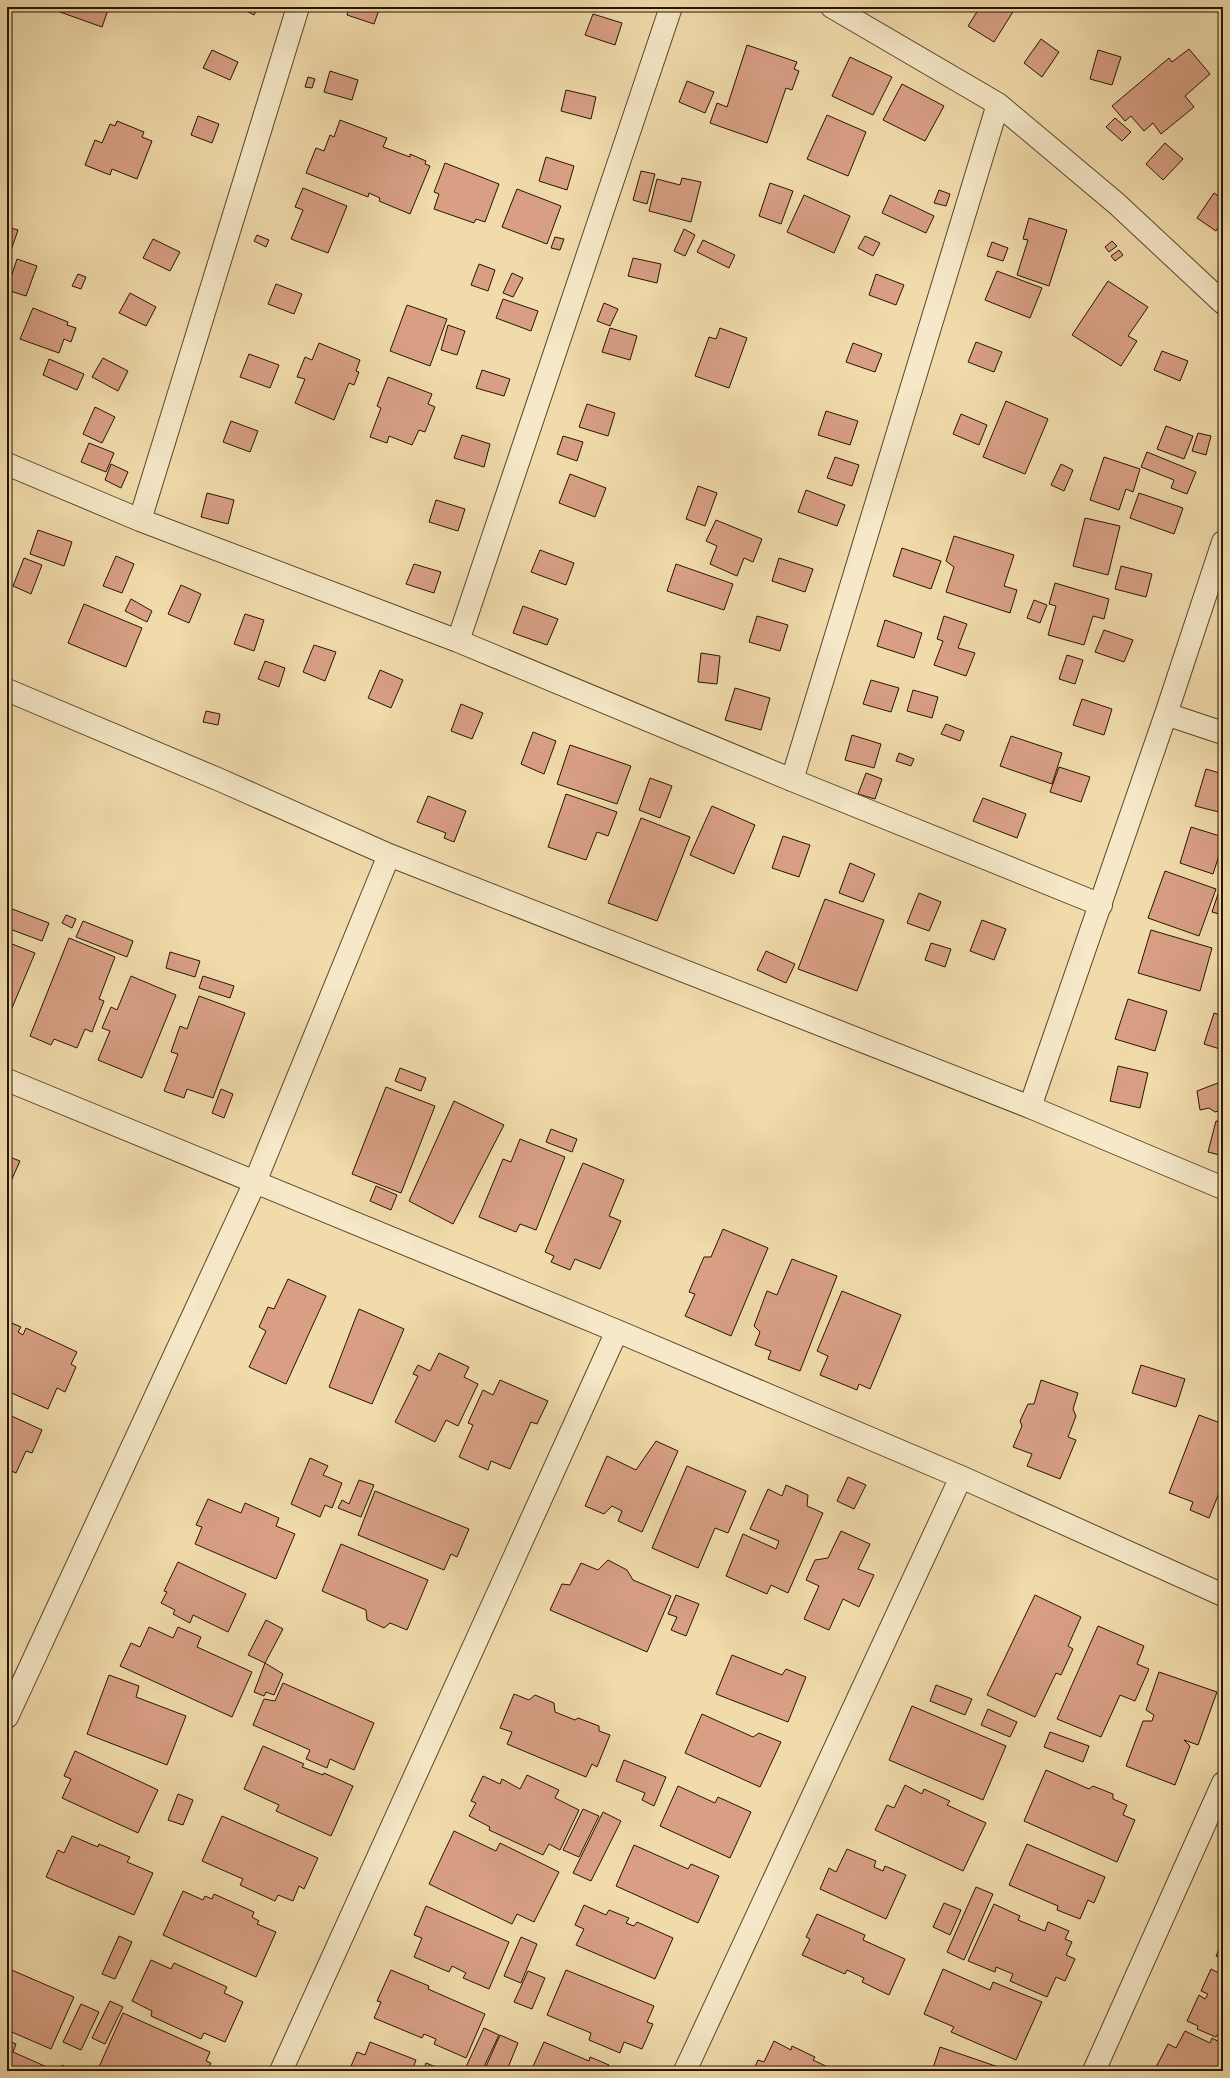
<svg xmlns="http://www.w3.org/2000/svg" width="1230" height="2078" font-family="'IM FELL DW Pica',serif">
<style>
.building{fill:#d89f85;stroke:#281500}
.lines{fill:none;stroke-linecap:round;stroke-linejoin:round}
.minor-casing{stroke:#5a462b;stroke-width:24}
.minor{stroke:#f6e8c8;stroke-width:22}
</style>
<rect width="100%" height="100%" fill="#f1dbab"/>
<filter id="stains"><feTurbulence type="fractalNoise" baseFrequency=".005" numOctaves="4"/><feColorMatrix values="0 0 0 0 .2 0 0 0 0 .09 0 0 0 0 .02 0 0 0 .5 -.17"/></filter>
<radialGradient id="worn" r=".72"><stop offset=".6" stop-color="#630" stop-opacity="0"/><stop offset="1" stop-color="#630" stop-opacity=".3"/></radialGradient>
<path class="building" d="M46,7H109L102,27Z
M239,7H258L254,15Z
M349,7H380L374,24L347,15Z
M980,7H1016L994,42L968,26Z
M593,14L622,23L615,45L585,35Z
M1041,39L1059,52L1042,77L1024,63Z
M747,45L797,62L794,69L799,71L792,90L786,88L767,143L710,123L717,103L727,107Z
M1189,49L1210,74L1185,96L1194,107L1161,134L1153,123L1144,131L1131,116L1125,121L1112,106L1169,58L1172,62Z
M212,50L238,62L230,80L203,68Z
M1098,50L1121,57L1112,85L1090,79Z
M850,57L892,77L873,115L832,96Z
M330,71L358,80L352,100L324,92Z
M308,77L315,79L312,88L305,87Z
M687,81L714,92L705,113L679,102Z
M902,84L944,106L925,141L883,120Z
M566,90L596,97L591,119L561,111Z
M827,115L866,132L848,176L807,159Z
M198,116L219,124L212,143L191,135Z
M1115,118L1131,132L1122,141L1106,127Z
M340,120L387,138L383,147L410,157V154L426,161L425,164L430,166L410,214L379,201L380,198L369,193L368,197L306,173L316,148L324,151L330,135L334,137Z
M117,121L144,132L142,137L152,141L137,179L112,169L110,175L85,165L95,140L102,143L110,124L115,126Z
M1165,143L1183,159L1163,180L1146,164Z
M546,157L574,166L567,190L539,181Z
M445,163L499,184L485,222L476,219L474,223L434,209L439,194L434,192Z
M641,171L655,174L647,204L633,200Z
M682,178L701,182L691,222L649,211L657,179L680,185Z
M770,183L793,191L781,224L759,216Z
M303,188L347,206L328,253L291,239L303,210L295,207Z
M517,189L561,206L547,244L502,227Z
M939,190L950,194L946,206L934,203Z
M1214,193L1223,199V220L1216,231L1197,218Z
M804,195L850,216L834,253L787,232Z
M890,195L934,216L926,233L882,213Z
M1029,218L1067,230L1049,286L1017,275L1028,240L1023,239Z
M7,227L18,230L7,262Z
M684,229L695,235L685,256L674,251Z
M257,235L269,240L266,247L254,241Z
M865,236L880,243L873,256L858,248Z
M555,237L564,239L560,250L551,248Z
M153,239L180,252L170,271L143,258Z
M703,240L735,255L729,268L697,252Z
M1112,241L1117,246L1109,252L1105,247Z
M992,242L1008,248L1003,261L987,256Z
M1119,250L1123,255L1115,261L1111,256Z
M633,258L661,264L657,283L628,276Z
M17,259L37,266L26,296L7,290Z
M479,264L495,270L488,291L471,285Z
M997,271L1042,288L1030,318L985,300Z
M512,273L523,278L513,297L503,293Z
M78,274L86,277L81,289L72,286Z
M876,274L904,285L896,305L869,295Z
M1108,281L1148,307L1128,336L1137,341L1121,366L1072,335Z
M276,284L302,294L294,314L268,304Z
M130,293L156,307L146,326L119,313Z
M503,299L538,311L531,331L496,318Z
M604,303L618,309L610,326L597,321Z
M407,305L447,319L430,366L390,351Z
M33,308L68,322L67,325L76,328L71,342L64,339L59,353L20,339Z
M448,325L465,331L457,355L441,350Z
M610,328L637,336L630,360L602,352Z
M720,328L747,338L729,388L695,376L709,337L716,339Z
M976,342L1002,352L994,372L968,362Z
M319,343L360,360L356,371L359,372L354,385L349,383L334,420L295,403L305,379L297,377L305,357L312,360Z
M853,343L882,354L875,372L846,362Z
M1162,351L1188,361L1180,381L1154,370Z
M249,354L279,365L270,388L240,377Z
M103,358L128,371L118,391L92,377Z
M49,359L84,374L77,390L43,375Z
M482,370L510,379L504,396L476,388Z
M388,377L432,394L428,404L435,407L425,432L419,430L412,445L389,436L387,443L370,437L381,408L377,406Z
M1006,401L1048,419L1025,474L983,457Z
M587,404L615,413L608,436L579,427Z
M95,407L115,417L102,443L83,434Z
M826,411L858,421L850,445L818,435Z
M961,414L987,425L979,445L953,434Z
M231,421L258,431L250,452L223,442Z
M1166,426L1193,436L1184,459L1157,449Z
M1198,433L1211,436L1206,455L1192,451Z
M462,435L490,444L484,467L454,458Z
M563,436L583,442L577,461L557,454Z
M89,443L114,453L106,472L81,462Z
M1147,452L1196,472L1187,494L1171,488L1174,480L1141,467Z
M835,457L859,465L852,486L827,478Z
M1104,457L1140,469L1133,492L1126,489L1119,510L1090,500Z
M111,464L128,472L121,488L105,480Z
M1061,464L1073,470L1064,491L1051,485Z
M570,474L606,488L595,517L559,503Z
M698,486L717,493L705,526L686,519Z
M806,490L845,505L837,526L798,512Z
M207,493L234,500L228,524L201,517Z
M1139,493L1183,508L1174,534L1130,518Z
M436,500L465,509L458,531L429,522Z
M1085,518L1120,526L1108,575L1073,566Z
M716,520L762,539L753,562L744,558L737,576L710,564L717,546L706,541Z
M38,530L72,542L64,566L30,554Z
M954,536L1014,555L1004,586L1017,590L1010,613L946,592L954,567L946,561Z
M902,548L941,561L931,589L893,576Z
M540,550L574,563L566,585L531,572Z
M116,556L134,564L122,593L103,586Z
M24,558L42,565L31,594L13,586Z
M779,558L813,569L805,592L772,581Z
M414,564L441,572L434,593L406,584Z
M676,564L733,584L724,610L667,591Z
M1121,566L1152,574L1146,597L1115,589Z
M1055,583L1109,599L1104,619L1093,616L1084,645L1048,635L1056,606L1049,604Z
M181,585L201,594L189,623L168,614Z
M131,599L152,611L147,622L125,611Z
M1034,600L1047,605L1040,623L1027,618Z
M84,604L142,628L126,667L68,643Z
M523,606L558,619L547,645L513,633Z
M245,614L264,620L254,651L234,644Z
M757,616L788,625L780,651L749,642Z
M944,616L967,624L958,648L975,653L966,676L934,665L943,641L937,639Z
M885,620L922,633L914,658L877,646Z
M1104,630L1133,640L1124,662L1095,652Z
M314,645L336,652L325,681L303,672Z
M701,653L720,656L717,684L698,682Z
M1067,655L1083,660L1075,684L1059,679Z
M265,661L285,668L279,687L258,679Z
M380,670L403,680L391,708L368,698Z
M871,680L899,688L891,712L863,704Z
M735,688L770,698L761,730L725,720Z
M913,690L938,697L932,718L907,711Z
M1082,699L1112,709L1104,735L1073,725Z
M461,704L483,713L472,739L451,731Z
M206,711L220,714L218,725L203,722Z
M946,724L964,731L960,741L941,734Z
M533,732L556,741L544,774L521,764Z
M852,735L881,744L874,768L845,760Z
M1011,736L1062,753L1052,784L1000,766Z
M570,745L631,766L617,804L557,784Z
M899,753L914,759L911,766L896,761Z
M1059,767L1090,777L1081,802L1050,792Z
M1206,769L1223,774V813L1195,806Z
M866,773L882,779L875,799L858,794Z
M650,778L672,786L660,818L639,810Z
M566,794L617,812L608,836L597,832L586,860L548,847Z
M428,796L466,811L454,842L444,838L446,833L417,822Z
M983,798L1026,814L1017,838L973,821Z
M712,806L755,825L734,874L690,855Z
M641,818L690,837L657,921L608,903Z
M1191,827L1223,837V843L1213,874L1180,863Z
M783,836L810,845L799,877L772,868Z
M850,863L875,874L863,902L839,893Z
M1165,871L1216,889L1199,936L1148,918Z
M1222,882L1223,883V915L1212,912Z
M919,893L941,902L929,931L907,923Z
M825,899L884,920L857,991L798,969Z
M7,907L49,923L42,941L7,928Z
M66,915L76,919L72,928L62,923Z
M982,920L1006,929L994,960L970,951Z
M83,921L133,941L127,957L76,937Z
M1151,930L1212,948L1200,991L1138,973Z
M69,938L115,957L99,999L104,1001L92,1032L85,1029L77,1048L54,1039L51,1045L30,1036Z
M7,942L35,953L7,1020Z
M931,943L951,949L945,967L925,960Z
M766,951L795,964L786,983L757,970Z
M170,952L200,961L195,977L166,968Z
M131,976L176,995L142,1078L98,1060L110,1031L102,1028L111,1007L117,1010Z
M203,976L234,986L230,998L199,988Z
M199,996L245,1013L213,1098L187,1089L184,1098L164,1091L178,1054L171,1052L180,1026L187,1029Z
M1128,999L1167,1011L1155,1051L1115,1039Z
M1214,1013L1223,1016V1050L1204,1044Z
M1118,1066L1148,1073L1140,1108L1110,1101Z
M400,1068L426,1078L421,1091L395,1081Z
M1223,1081V1110L1215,1112L1209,1108L1200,1110L1197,1091Z
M386,1087L435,1106L401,1193L352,1174Z
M221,1089L233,1094L224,1118L212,1113Z
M454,1101L504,1125L453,1224L409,1201Z
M1216,1121L1223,1122V1156L1208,1152Z
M551,1129L577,1139L572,1152L546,1142Z
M520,1139L565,1157L536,1230L520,1224L516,1232L479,1217L503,1159L511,1162Z
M7,1156L20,1161L7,1190Z
M583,1163L624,1180L609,1216L621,1221L600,1269L575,1259L570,1270L551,1262L554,1256L545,1252Z
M376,1186L397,1195L391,1210L370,1201Z
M723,1229L768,1248L731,1336L685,1316L695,1294L689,1292L704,1257H711Z
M792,1259L837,1276L800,1371L768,1359L771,1351L755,1345L760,1332L754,1326L767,1291L777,1295Z
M288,1279L326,1296L286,1384L249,1367L266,1331L259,1327L268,1307L274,1309Z
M842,1291L901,1315L870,1389L859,1384L857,1390L820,1375L828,1356L817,1351Z
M359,1309L404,1329L372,1404L329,1387Z
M7,1321L21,1327L18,1332L23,1335L26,1328L77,1352L71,1364L76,1367L65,1392L57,1388L48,1409L7,1391Z
M439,1353L469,1367L464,1377L478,1384L458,1426L446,1420L435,1442L395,1422L418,1376L413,1374L418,1365L430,1371Z
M1141,1365L1185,1379L1176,1407L1132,1393Z
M500,1380L548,1401L537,1424L531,1422L510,1469L491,1461L488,1470L459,1457L473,1425L468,1423L483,1390L493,1395Z
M1041,1380L1078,1393L1073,1409L1076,1416L1068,1437L1076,1440L1060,1479L1027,1466L1032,1454L1013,1447L1022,1426L1020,1421L1028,1404H1034Z
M7,1414L42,1430L32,1453L26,1451L16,1473L7,1469Z
M1199,1415L1223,1424V1483L1209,1518L1190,1510L1193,1502L1169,1493Z
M656,1441L678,1451L642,1532L618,1521L622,1511L612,1506L604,1514L585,1506L607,1456L636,1470Z
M310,1458L328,1466L323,1475L342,1483L332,1508L325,1505L320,1517L291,1504Z
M687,1466L746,1491L728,1533L715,1528L698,1568L652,1548Z
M848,1477L866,1485L854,1509L837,1501Z
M359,1480L374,1485L361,1517L338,1508L342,1500L349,1504Z
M786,1485L808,1495L807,1506L823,1513L788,1593L771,1585L767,1594L726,1576L743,1534L776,1549L779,1541L750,1529L768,1489L782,1496Z
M375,1491L469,1529L457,1557L451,1554L444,1570L358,1535Z
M208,1499L241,1513L245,1503L279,1518L276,1526L295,1534L276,1579L195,1544L202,1527L196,1525Z
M841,1531L870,1544L858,1569L874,1575L859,1607L843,1599L829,1630L804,1619L819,1586L806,1580L815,1560L828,1558Z
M341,1544L428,1580L407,1630L390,1623L384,1628L367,1620L366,1610L322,1591Z
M608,1560L627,1570L633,1580L671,1596L647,1652L550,1610L562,1584L570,1585L581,1563L598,1570Z
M178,1562L246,1594L228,1632L193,1615L190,1623L173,1614L175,1610L161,1603L167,1592L164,1591Z
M676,1595L699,1604L686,1636L671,1630L677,1617L668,1614Z
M1035,1595L1081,1617L1068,1646L1073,1649L1061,1675L1056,1673L1035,1717L987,1695Z
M266,1620L283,1629L265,1663L248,1655Z
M1098,1626L1144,1646L1137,1664L1149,1669L1135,1701L1120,1695L1101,1737L1057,1719Z
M149,1627L173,1638L178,1627L201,1637L197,1647L252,1672L232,1717L120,1666L131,1643L140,1647Z
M732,1655L782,1675L786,1669L806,1677L788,1722L716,1694Z
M265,1663L283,1674L274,1695L266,1692L264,1696L254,1692Z
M1159,1672L1217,1692L1198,1745L1184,1740L1190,1746L1175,1785L1126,1766L1143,1721H1152L1154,1715L1146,1710Z
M109,1675L139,1686L136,1697L186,1716L167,1765L87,1734Z
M283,1683L374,1723L354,1770L330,1759L327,1768L306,1759L310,1750L253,1725L264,1699L275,1701Z
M936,1685L972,1699L965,1715L930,1701Z
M514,1694L529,1700L535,1695L554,1703L555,1712L575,1720L578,1718L599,1726V1731L610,1735L597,1767L592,1764L586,1777L507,1744L512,1732L500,1728Z
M912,1706L1006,1746L983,1800L889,1760Z
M988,1709L1017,1722L1010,1737L981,1725Z
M702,1714L753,1737L759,1733L781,1742L760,1787L685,1753Z
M1050,1732L1089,1746L1083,1762L1044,1747Z
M263,1746L304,1764L302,1767L323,1775L324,1773L353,1786L331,1836L276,1811L279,1805L244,1789Z
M75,1751L158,1790L138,1833L62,1798L71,1779L64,1776Z
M624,1760L666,1777L654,1806L642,1800L645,1793L616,1781Z
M1046,1770L1089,1789L1093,1786L1113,1794V1799L1127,1805L1123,1815L1135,1820L1117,1862L1024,1821Z
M527,1775L559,1790L555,1798L579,1810L560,1850L549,1844L543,1855L489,1830L490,1827L469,1816L476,1803L471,1801L483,1776L500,1784L502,1779L520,1789Z
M905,1785L922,1794L924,1789L950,1801L947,1805L986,1823L963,1871L875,1830L887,1805L894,1808Z
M678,1786L715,1803L718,1797L751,1812L730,1858L660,1826Z
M178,1794L193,1800L183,1825L168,1820Z
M583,1809L599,1816L579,1857L563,1850Z
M603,1812L621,1821L591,1881L573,1873Z
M222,1816L318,1858L304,1889L299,1886L293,1901L278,1895L275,1901L240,1885L243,1879L202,1861Z
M454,1831L496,1851L500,1843L559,1872L534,1922L517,1914L512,1924L429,1884Z
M72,1836L98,1847L99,1844L130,1857L127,1862L153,1873L134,1915L46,1877L58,1850L64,1853Z
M1027,1844L1105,1877L1094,1903L1088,1900L1080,1919L1057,1910L1058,1906L1009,1885Z
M634,1845L688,1869L691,1864L719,1876L698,1923L616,1886Z
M847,1849L876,1861L874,1867L883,1871L885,1866L906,1875L886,1919L820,1889L829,1868L836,1872Z
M976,1887L993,1894L964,1960L947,1952Z
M183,1891L203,1900L205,1896L212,1899L214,1894L254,1912L252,1917L259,1921L257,1924L276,1932L256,1977L163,1935Z
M944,1903L961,1910L950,1935L933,1927Z
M994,1904L1020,1916L1018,1920L1045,1931L1048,1922L1069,1931L1065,1939L1072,1942L1066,1955L1075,1959L1065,1981L1056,1977L1047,1997L1010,1981L1013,1974L996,1967L995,1972L968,1961Z
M584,1905L606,1915L609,1910L629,1918L626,1923L634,1926L637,1922L673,1938L655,1979L576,1945L584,1929L575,1925Z
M426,1906L509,1942L489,1989L463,1978L466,1973L452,1966L449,1972L414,1957L422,1938L414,1935Z
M817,1914L865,1935L863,1940L905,1959L889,1995L862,1982L864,1978L847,1970L845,1974L802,1955L810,1939L806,1937Z
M119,1936L132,1942L115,1979L102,1974Z
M521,1937L537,1944L521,1983L504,1976Z
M1223,1940V1959L1216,1956Z
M151,1960L171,1969L174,1963L227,1987L224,1993L243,2002L225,2042L204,2033L201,2039L151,2016L152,2011L132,2001Z
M7,1968L74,1997L51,2049L7,2030Z
M943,1969L990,1990L993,1982L1042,2002L1016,2060L951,2032L954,2027L924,2014Z
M1211,1969L1223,1975V2038L1217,2035L1216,2037L1197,2029L1198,2026L1187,2021L1199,1995L1205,1999L1208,1994L1201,1991Z
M391,1970L429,1986L428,1989L485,2014L466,2058L434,2044L436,2039L424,2034L422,2038L374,2018L381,2002L377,2001Z
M566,1970L654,2006L647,2022L653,2024L642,2049L624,2042L620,2053L589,2040L591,2033L547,2015Z
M528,1971L545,1978L532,2009L514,2002Z
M110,2001L123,2007L105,2044L92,2038Z
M81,2004L99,2012L81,2050L63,2042Z
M123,2013L210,2052L206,2061L211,2063L207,2071H107L99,2067Z
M484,2028L499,2035L482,2071H470L465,2069Z
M1185,2031L1210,2043L1212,2038L1223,2044V2071H1154L1168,2044L1176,2048Z
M500,2035L518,2043L507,2070L503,2068L501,2071H484Z
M7,2040L16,2044L13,2052L49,2068L48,2071H7Z
M774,2041L791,2050L792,2046L815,2057L813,2060L836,2071H753L758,2060L764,2062Z
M370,2042L416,2060L413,2068L422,2071H349L357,2052L365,2055Z
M544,2042L589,2061L590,2057L609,2065L607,2070L610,2071H531Z
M940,2047L1010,2071H932Z
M426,2063L446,2071H423Z
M62,2065L75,2071H59Z"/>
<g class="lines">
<g class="minor-casing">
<path id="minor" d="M832,7L998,104L1117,204L1223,303
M7,464L140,520L458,641L792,780L1101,905
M140,520L298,7
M458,641L671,7
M7,690L220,780L389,855L1030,1107L1223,1188
M1166,714L1223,733
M792,780L998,104
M7,1080L617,1331L961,1477L1223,1595
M1030,1107L1166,714L1223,542
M7,1717L255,1182L389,855
M281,2071L617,1331
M685,2071L961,1477
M1094,2071L1223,1783"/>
</g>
<use href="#minor" class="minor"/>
</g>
<rect width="1230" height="2078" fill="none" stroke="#f1dbab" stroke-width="24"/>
<rect x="8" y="8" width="1214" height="2062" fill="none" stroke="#281500" stroke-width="2"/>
<rect x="12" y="12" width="1206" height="2054" fill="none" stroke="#281500"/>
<rect width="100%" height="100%" filter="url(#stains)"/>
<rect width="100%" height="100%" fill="url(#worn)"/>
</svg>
